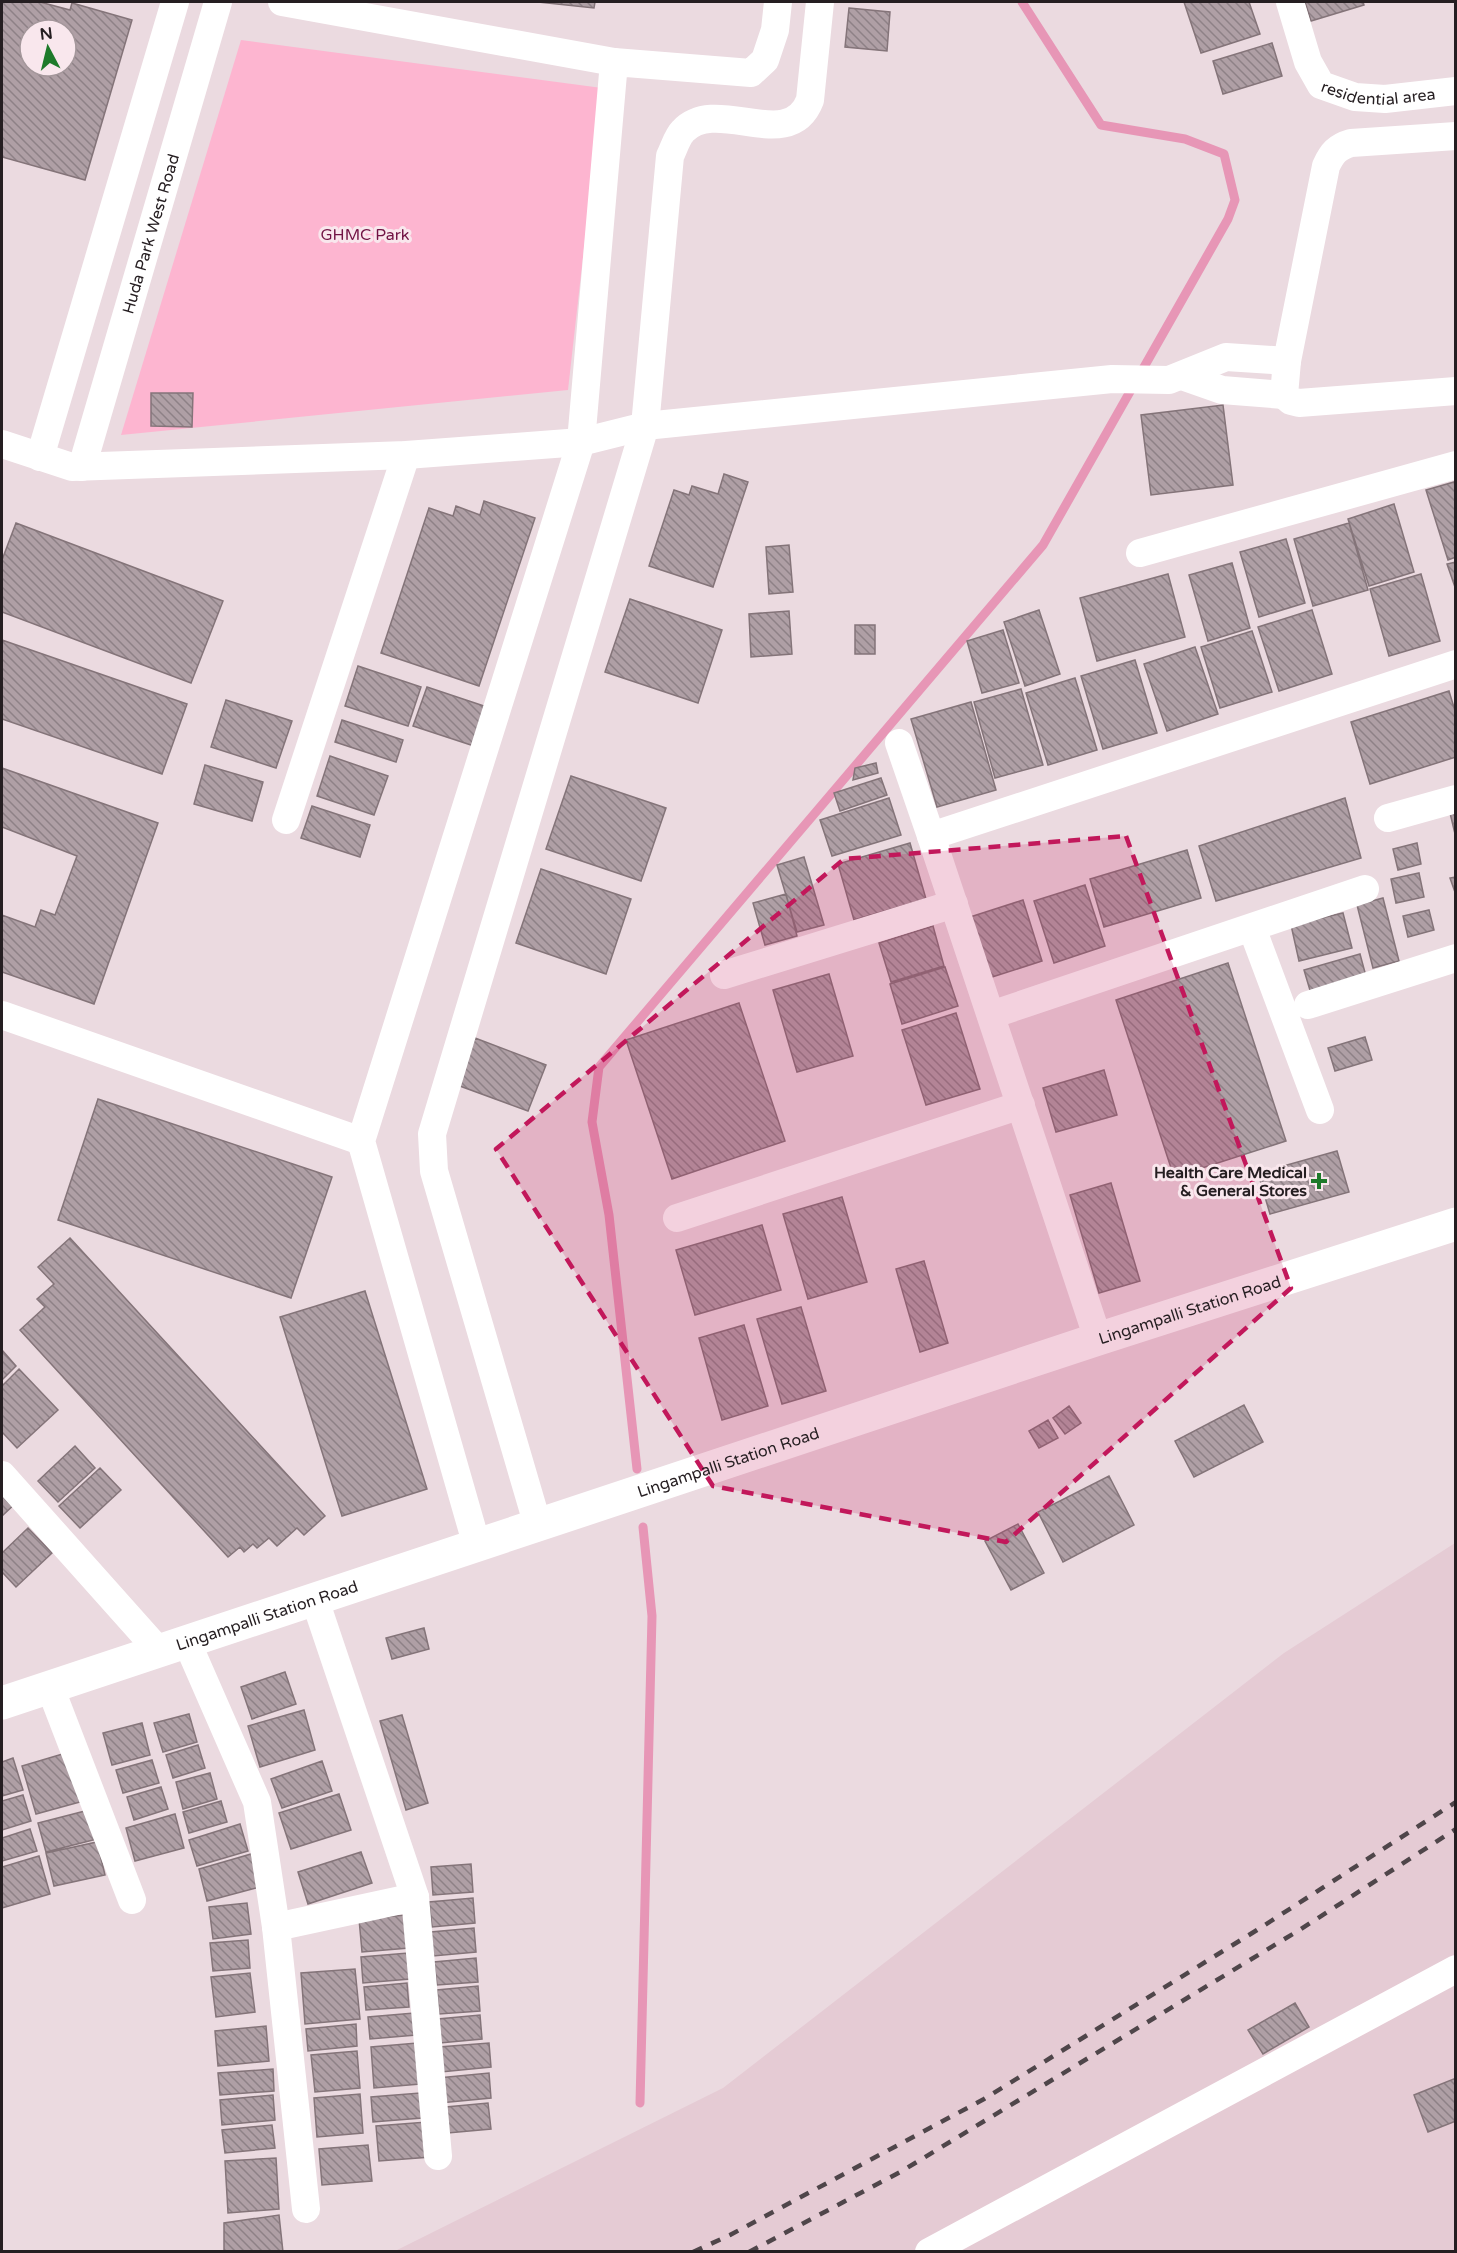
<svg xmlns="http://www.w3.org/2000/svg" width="1457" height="2253" font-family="'Varela Round',sans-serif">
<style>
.built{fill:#e5cbd4}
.park{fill:#fdb5d0}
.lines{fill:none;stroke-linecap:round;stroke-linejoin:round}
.stream{stroke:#e796b6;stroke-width:9}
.building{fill:url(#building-back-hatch);stroke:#847479;stroke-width:1.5;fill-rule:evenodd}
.minor{stroke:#fff;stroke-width:28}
.tertiary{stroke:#fff;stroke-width:33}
.rail{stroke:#4f464a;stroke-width:4.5;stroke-dasharray:10 10;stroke-linecap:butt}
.marked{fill:#c2185b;fill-opacity:0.2;stroke:#c2185b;stroke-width:4.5;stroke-dasharray:12 8;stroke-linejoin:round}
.poi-dot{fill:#1e7a2a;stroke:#f9e7ed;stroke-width:2}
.labels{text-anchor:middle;stroke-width:6;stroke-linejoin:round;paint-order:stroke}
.street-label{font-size:16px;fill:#251e21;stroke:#f9e7ed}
.park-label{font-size:16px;fill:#711344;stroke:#f9e7ed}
.poi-label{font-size:16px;font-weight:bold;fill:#251e21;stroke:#f9e7ed;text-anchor:end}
</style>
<defs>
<pattern id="building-back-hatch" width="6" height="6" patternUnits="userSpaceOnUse" patternTransform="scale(1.5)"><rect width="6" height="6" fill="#af9fa5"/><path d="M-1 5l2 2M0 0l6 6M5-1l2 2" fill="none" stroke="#8e8186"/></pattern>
</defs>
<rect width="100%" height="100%" fill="#ebdae0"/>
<path class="built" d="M1455,1543V2251L393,2252L723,2088L1284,1653Z"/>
<path class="park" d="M241,40L602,88L568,390L121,435Z"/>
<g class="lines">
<path class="stream" d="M637,1469L609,1215L592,1122L599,1067L1043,545L1228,219L1235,200L1224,154L1185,139L1101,125L1022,2
M640,2103L652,1616L643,1527"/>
</g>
<path class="building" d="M2,2H40L70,10L72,3L132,20L85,180L2,157ZM30,30H66V66H30Z
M538,2H595L594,8Z
M1184,2H1249L1260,34L1201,53Z
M1305,2H1363L1364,5L1311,21Z
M849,8L890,12L887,51L845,47Z
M1272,43L1282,76L1223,94L1213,61Z
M151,393H193L192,427L151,426Z
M1223,405L1233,485L1151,495L1141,415Z
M724,474L748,482L713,587L649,566L674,490L689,495L692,486L718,494Z
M1454,482L1456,489V557L1448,560L1426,490Z
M484,501L535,518L479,686L381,653L429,508L453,516L456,506L480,515Z
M1394,504L1414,572L1369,586L1348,519Z
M16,523L223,601L191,683L2,612V560Z
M1349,523L1368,590L1313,606L1294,539Z
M1286,539L1305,603L1259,617L1240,552Z
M789,545L793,592L769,594L766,547Z
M1456,562V590L1447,564Z
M1232,563L1250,628L1208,641L1189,575Z
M1168,574L1185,637L1097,661L1080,598Z
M1421,574L1440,641L1389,656L1370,589Z
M630,599L722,630L698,703L605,672Z
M1039,610L1060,674L1025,686L1004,622Z
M1312,610L1332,674L1279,691L1258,627Z
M789,611L792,654L751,657L749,614Z
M855,625H875V654H855Z
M1003,630L1019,683L982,693L967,641Z
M1252,631L1272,692L1220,708L1201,647Z
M2,640L187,704L162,774L2,719Z
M1195,647L1218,714L1167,731L1144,664Z
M1135,660L1157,733L1103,749L1081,676Z
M358,666L421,687L408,726L345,706Z
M1075,678L1097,750L1048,765L1026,693Z
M427,687L487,707L474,746L413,726Z
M1021,689L1043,765L995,778L974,702Z
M1449,691L1456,714V757L1370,784L1351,722Z
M226,700L292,721L276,768L211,747Z
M971,702L996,790L937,807L911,719Z
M342,720L403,740L396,762L335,742Z
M330,756L388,776L374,815L317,796Z
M876,763L878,773L853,780L855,768Z
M205,765L263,782L252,821L194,804Z
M2,768L158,823L94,1004L2,972V915L35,927L41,910L55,915L77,856L2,827Z
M571,776L666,808L641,881L546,849Z
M881,778L887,795L840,811L834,793Z
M889,798L901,835L832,856L820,820Z
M1345,798L1361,858L1216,901L1199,846Z
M312,806L370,825L360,857L301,838Z
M1456,808V838L1449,809Z
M910,843L926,899L854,920L838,864Z
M1417,843L1421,864L1398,870L1393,849Z
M1187,850L1201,898L1104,927L1090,879Z
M804,857L824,925L797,932L777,865Z
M541,869L631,899L606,974L516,943Z
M1419,873L1424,897L1396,903L1391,879Z
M1456,877V895L1450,878Z
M1085,885L1105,946L1054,963L1034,901Z
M786,894L797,936L765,945L753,903Z
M1383,898L1399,961L1373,968L1357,905Z
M1023,900L1042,961L989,978L970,917Z
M1429,910L1434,930L1408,937L1403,916Z
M1343,913L1352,948L1299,961L1291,925Z
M933,926L944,966L891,982L879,943Z
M1360,954L1367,980L1312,997L1304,970Z
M1228,963L1286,1141L1174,1177L1116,1000Z
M945,967L958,1006L902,1024L890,984Z
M829,974L853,1056L797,1072L773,990Z
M739,1003L785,1141L672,1179L626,1040Z
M956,1013L980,1089L926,1105L902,1030Z
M1365,1037L1372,1060L1335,1071L1328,1048Z
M475,1038L546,1065L528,1111L457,1085Z
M1104,1070L1117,1115L1056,1132L1043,1088Z
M98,1099L332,1177L291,1298L58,1220Z
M1337,1151L1349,1192L1270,1214L1258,1173Z
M1111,1183L1140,1281L1099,1293L1070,1195Z
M842,1197L867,1282L808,1299L783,1214Z
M762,1225L781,1290L695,1315L676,1250Z
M70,1238L325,1516L304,1535L297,1528L277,1546L269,1538L257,1548L253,1544L244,1552L240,1547L228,1557L20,1330L45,1307L37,1299L54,1284L38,1267Z
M924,1261L948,1343L920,1352L896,1269Z
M365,1291L427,1489L342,1516L280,1317Z
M801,1307L826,1391L782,1404L757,1319Z
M744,1325L768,1406L722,1420L699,1338Z
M2,1350L16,1366L2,1380Z
M19,1369L58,1410L17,1448L2,1432V1386Z
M1244,1405L1263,1442L1194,1477L1175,1441Z
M1069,1406L1081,1423L1065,1434L1053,1418Z
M1048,1420L1058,1438L1039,1448L1029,1431Z
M75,1446L95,1468L58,1502L38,1481Z
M100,1468L121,1490L80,1528L59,1506Z
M1109,1476L1134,1525L1063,1562L1038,1512Z
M2,1483L18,1501L2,1516Z
M1018,1524L1044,1573L1011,1590L985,1541Z
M28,1528L52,1553L16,1587L2,1572V1553Z
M424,1628L429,1649L392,1659L386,1638Z
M285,1672L296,1704L252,1719L241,1687Z
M304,1710L315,1750L260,1767L248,1726Z
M189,1714L197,1742L163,1752L154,1723Z
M402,1715L428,1803L406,1810L380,1721Z
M142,1723L150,1755L112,1765L103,1733Z
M198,1745L205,1768L173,1778L166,1755Z
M66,1753L80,1802L36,1814L22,1766Z
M13,1758L23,1790L2,1796V1762Z
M152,1760L159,1783L123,1793L116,1770Z
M322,1761L332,1791L282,1808L271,1779Z
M210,1773L217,1799L183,1809L176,1782Z
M161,1787L168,1809L134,1820L127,1797Z
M339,1794L351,1830L291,1849L279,1813Z
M23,1795L31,1821L2,1830V1801Z
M221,1801L227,1822L189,1833L183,1812Z
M89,1810L97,1839L46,1852L38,1823Z
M175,1814L184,1848L135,1861L126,1828Z
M240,1824L248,1851L197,1866L189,1840Z
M30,1829L37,1851L2,1861V1838Z
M97,1842L105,1875L54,1886L46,1853Z
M361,1852L372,1883L308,1904L298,1872Z
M251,1854L260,1887L207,1901L199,1869Z
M39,1856L50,1894L2,1908V1867Z
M471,1864L473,1892L433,1895L431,1867Z
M473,1898L475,1923L432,1927L429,1902Z
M247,1903L251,1934L213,1939L209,1907Z
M406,1915L409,1948L362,1952L359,1919Z
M474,1928L476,1952L433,1956L431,1932Z
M248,1940L250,1968L213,1971L210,1943Z
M408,1953L410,1979L363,1983L361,1957Z
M476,1958L478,1982L437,1985L434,1962Z
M355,1969L360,2019L305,2024L301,1973Z
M250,1973L255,2012L216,2017L211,1977Z
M407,1983L409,2007L366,2010L364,1987Z
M478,1986L480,2011L439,2014L437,1990Z
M1295,2003L1309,2027L1263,2054L1248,2030Z
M414,2013L416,2035L370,2039L368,2017Z
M480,2015L482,2039L440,2043L438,2019Z
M356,2024L357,2046L308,2051L306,2029Z
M266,2026L269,2061L218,2066L215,2031Z
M417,2043L420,2084L374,2088L371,2047Z
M489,2043L491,2067L441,2072L439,2047Z
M357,2051L360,2088L315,2092L311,2055Z
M273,2069L274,2091L220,2095L218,2073Z
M489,2073L491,2098L440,2103L438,2078Z
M1456,2078V2121L1428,2132L1414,2095Z
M420,2093L422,2118L373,2122L371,2097Z
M360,2094L363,2133L317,2137L314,2098Z
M273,2095L275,2120L222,2125L220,2100Z
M488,2103L491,2129L448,2133L446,2107Z
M427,2122L431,2157L379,2161L376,2126Z
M272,2125L275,2148L225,2153L222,2130Z
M368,2145L372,2181L322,2185L319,2149Z
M276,2158L279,2209L228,2213L225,2161Z
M279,2215L283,2252H224V2223Z"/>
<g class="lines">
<g class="minor">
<path d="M282,2L614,62"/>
<path id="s1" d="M1290,2L1308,62L1321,85L1355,97L1385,99L1456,91"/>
<path d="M1456,136L1351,143C1337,147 1332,153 1326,166L1287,361L1284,395L1291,401L1299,403L1456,391"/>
<path d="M1182,376L1222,390L1284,395"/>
<path d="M2,444L72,467L406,455L581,442L645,426L1112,379L1169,380L1226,357L1287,361"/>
<path d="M40,457L175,2"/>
<path id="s2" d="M82,467L218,2"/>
<path d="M1140,553L1456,465"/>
<path d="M899,743L931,836"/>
<path d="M1388,818L1456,799"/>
<path d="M286,820L406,455"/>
<path d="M1252,928L1320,1110"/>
<path d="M724,975L954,904"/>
<path d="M1308,1005L1456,958"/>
<path d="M2,1015L361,1141"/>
<path d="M991,1015L1365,889"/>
<path d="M677,1218L1021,1105"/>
<path d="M1098,1339L931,836L1456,664"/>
<path d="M2,1475L159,1651"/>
<path d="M538,1526L434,1171L432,1134L645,426L670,156C674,148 677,137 683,131C717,95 789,155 810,100L820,2"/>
<path d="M477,1546L361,1141L581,442L614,62L751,73L765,60L775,30L778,2"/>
<path d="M315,1600L415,1897L438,2156"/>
<path d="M187,1642L257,1802L276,1927L306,2209"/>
<path d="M50,1687L132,1900"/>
<path d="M276,1927L415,1897"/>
<path d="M929,2252L1456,1969"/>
</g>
<path class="tertiary" id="s3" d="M2,1703L1098,1339L1456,1224"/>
<path class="rail" d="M693,2252L730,2235L984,2099L1257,1930L1456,1802
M749,2252L902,2171L1301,1929L1456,1829"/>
</g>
<path class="marked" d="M1126,836L1291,1288L1006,1542L713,1486L496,1149L844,859Z"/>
<path class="poi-dot" d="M1316 1172h6v6h6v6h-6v6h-6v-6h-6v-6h6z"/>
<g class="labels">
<g class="street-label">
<text dy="6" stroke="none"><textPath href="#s1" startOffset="148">residential area</textPath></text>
<text dy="6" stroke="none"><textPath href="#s2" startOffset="243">Huda Park West Road</textPath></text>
<text dy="6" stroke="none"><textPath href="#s3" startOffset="1251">Lingampalli Station Road</textPath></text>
<text dy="6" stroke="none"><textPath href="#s3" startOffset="765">Lingampalli Station Road</textPath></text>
<text dy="6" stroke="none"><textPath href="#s3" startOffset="279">Lingampalli Station Road</textPath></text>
</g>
<g class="park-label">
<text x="365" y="240">GHMC Park</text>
</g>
<g class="poi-label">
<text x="1307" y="1178">Health Care Medical<tspan x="1307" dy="18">&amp; General Stores</tspan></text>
</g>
</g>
<rect width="1457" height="2253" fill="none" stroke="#251e21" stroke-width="6"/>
<g transform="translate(48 48) rotate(353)"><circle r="28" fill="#f9e7ed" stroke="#a4979b" stroke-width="1.5"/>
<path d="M0-4.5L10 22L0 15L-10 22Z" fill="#1e7a2a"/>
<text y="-9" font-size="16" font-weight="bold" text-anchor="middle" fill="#251e21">N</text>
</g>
</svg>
